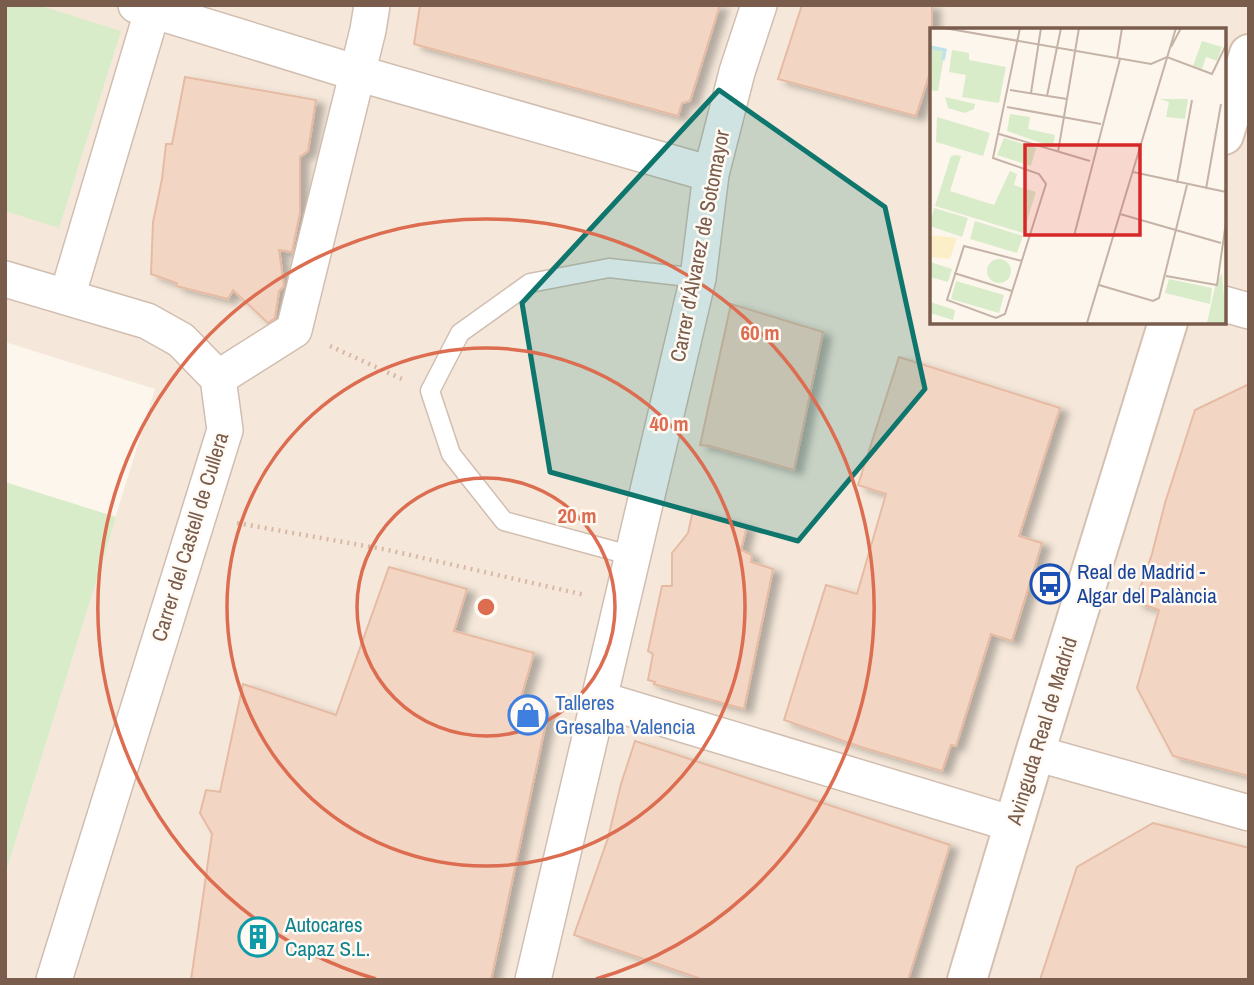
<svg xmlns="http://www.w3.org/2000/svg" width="1254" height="985" font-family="'Archivo Narrow',sans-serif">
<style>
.residential{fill:#f5e8da;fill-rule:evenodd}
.green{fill:#d8ecc9}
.building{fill:#f3d5c3;stroke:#e6bba3;stroke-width:2;filter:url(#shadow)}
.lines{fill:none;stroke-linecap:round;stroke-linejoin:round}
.lane-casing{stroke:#d1beb0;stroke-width:21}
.street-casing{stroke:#d1beb0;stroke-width:38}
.secondary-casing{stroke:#d6c0b0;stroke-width:42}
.path{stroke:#d9b8a5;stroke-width:4.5;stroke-dasharray:2 5;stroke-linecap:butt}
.lane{stroke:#fff;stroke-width:18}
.street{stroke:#fff;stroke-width:35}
.secondary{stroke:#fff;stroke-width:38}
.marked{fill:#0f766e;fill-opacity:0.2;stroke:#0f766e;stroke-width:5;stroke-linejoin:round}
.ring{fill:none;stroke:#dc6d51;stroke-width:3.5}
.labels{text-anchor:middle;stroke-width:5;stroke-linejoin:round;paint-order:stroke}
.street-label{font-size:21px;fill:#7a5c4d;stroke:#fffaf3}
.transit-label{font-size:21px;fill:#164399;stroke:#fffaf3;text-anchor:start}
.shop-label{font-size:21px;fill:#366cbe;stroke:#fffaf3;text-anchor:start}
.culture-label{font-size:21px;fill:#0d838f;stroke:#fffaf3;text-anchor:start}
.inset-river{fill:none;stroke:#bfe3e8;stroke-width:3.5}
.inset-road{fill:none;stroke:#c5b3a7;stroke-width:2}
.view{fill:#d62828;fill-opacity:0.15;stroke:#d62828;stroke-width:3.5}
.inset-edge{fill:none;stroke:#7a5c4d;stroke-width:3.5}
.centre{fill:#dc6d51;stroke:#fffaf3;stroke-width:3.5}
.ring-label{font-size:21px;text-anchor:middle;font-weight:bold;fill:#dc6d51;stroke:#fffaf3;stroke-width:5;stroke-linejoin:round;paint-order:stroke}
</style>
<defs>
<filter id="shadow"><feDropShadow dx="8" dy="4.5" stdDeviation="3.5" flood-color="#0004"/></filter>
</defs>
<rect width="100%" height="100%" fill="#fdf6ec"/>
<path class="residential" d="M5,5H1249V980H5V875L155,389L5,342ZM932,30H1224V322H932Z"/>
<path class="green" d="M5,5H38L121,31L59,228L5,211Z
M5,482L116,517L5,875Z"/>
<path class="building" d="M420,5H720L690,101L682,103L678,116L414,44Z
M802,5H932V66L916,116L778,79Z
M185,77L316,100L308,151L300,157V212L292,252L279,250L284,286L279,291L275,318L268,323L233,290L228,299L176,286L177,283L151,274L153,222L162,179L166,144H172Z
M731,304L823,332L794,470L710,446L700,445Z
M899,357L1060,408L1019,536L1042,543L1012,641L991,634L956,746L951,745L942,771L861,747L784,720L826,585L857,594L886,494L858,485Z
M1249,384V776L1173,756L1137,688L1159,610L1135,602L1152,554L1165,503L1195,410Z
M693,510L747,526L741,550L752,555L751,562L773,569L744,709L654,684L655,682L648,680L653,654L648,651L662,586H672V553L688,533Z
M389,567L467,589L454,631L534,653L519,704L548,713L491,980H191L212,834L200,813L206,790L220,792L243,684L336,715Z
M635,741L950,845L908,980H704L574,935L608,838L621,784Z
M1153,823L1249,848V980H1040L1077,867Z"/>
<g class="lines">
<g class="lane-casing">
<path id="lane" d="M633,556L504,521L451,454L430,391L460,333L530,283L609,268L698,278"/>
</g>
<g class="street-casing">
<path id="street" d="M136,5L357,73L711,174
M5,279L147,321L181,340L218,378
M67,297L154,5
M1224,304L1249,311
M218,378L294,330L368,30L372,5
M599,699L1013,824
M1035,753L1249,813
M54,980L225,430L218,378
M533,980L698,278L711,174L737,72L759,5"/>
</g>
<g class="secondary-casing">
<path id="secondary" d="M1224,135L1249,54
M967,980L1035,753L1168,322"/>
</g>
<path class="path" d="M330,346L402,379
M237,523L388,550L585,595"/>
<use href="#lane" class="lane"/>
<use href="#street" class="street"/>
<use href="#secondary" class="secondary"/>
</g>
<path class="marked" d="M719,90L885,207L925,389L798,541L550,472L522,303Z"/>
<g class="ring">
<circle cx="486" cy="607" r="129"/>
<circle cx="486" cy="607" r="259"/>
<path d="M376 979A388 388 0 1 1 596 979"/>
</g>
<defs>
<g id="bus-ring" transform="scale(2.0125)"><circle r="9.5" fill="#fffaf3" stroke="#1a4fb4" stroke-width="1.5"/><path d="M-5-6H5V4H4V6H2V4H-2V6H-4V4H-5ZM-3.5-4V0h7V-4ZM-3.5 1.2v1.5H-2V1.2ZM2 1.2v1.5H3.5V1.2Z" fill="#1a4fb4"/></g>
<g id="shop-ring" transform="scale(2.0125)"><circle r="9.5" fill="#fffaf3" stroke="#3f7fe0" stroke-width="1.5"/><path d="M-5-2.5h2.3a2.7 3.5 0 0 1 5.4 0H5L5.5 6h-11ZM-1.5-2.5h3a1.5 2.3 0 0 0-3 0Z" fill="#3f7fe0"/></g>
<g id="building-ring" transform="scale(2.0125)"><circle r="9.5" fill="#fffaf3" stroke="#0f9aa8" stroke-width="1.5"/><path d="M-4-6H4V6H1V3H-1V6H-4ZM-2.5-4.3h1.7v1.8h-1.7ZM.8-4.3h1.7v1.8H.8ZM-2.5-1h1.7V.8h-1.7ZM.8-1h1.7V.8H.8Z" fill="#0f9aa8"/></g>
</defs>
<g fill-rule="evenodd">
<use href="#bus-ring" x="1050" y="584"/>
<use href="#shop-ring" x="528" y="715"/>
<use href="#building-ring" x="258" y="937"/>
</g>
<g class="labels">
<g class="street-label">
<text transform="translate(700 246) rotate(-79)" y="7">Carrer d'Álvarez de Sotomayor</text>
<text transform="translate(190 537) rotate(-73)" y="7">Carrer del Castell de Cullera</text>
<text transform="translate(1042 731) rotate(-73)" y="7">Avinguda Real de Madrid</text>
</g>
<g class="transit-label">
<text x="1077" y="579">Real de Madrid -<tspan x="1077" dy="24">Algar del Palància</tspan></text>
</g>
<g class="shop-label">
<text x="555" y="710">Talleres<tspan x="555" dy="24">Gresalba Valencia</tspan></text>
</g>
<g class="culture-label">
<text x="285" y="932">Autocares<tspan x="285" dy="24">Capaz S.L.</tspan></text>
</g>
</g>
<g transform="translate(930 28)">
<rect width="296" height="296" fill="#fdf6ec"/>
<path d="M272,13L292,19L287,33L276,29L272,41L263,38ZM0,19L15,22L8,63L0,62ZM22,22L39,25V32L76,39L69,75L32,69L36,47L19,44ZM15,69L45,76L44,81L35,85L18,80ZM230,71H258L255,91L236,89L239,74ZM80,86L100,89L98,101L125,107L123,119L77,103ZM7,89L60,105L53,128L6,114ZM74,110L106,120L101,138L67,127ZM26,127L31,128L20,163L64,177L80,143L87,146L84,157L106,164L93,205L5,178L21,128ZM4,180L38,190L32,209L0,198ZM45,193L93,208L87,225L40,211ZM57 243a12 12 0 1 1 24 0a12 12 0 1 1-24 0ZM0,234L22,241L18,254L0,249ZM292,245L296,295H277L285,259ZM239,251L282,260L280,276L235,265ZM26,253L74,267L69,285L21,271ZM0,274L25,282L23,292L0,285Z" fill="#d8ecc9"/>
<path d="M0,207L27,210L20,231L0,229Z" fill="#fcefc7"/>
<path class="inset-river" d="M0,19L15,22L13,32"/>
<path class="inset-road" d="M14,0L221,36L237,29L282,46L296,17M90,0L63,130L109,146L116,156L75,286L66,290L17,272L34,218L92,233M241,19L251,0M187,31L192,0M80,62L137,71M101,65L111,0M117,68L131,0M77,79L171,96M69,106L160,133M128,124L149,0M203,144L296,164M247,155L262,72M276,161L291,76M190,186L291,215M144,208L190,31M24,245L82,263M236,248L287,257L296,194M169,257L223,273L229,270L257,157M157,295L246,0"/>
<path class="view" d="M95,117H210V207H95Z"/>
<rect width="296" height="296" class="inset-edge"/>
</g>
<circle cx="486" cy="607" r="10" class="centre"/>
<g class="ring-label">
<text x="760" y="340">60 m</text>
<text x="669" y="431">40 m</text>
<text x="577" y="523">20 m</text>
</g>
<rect width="1254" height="985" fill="none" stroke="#7a5c4d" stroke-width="14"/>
</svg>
